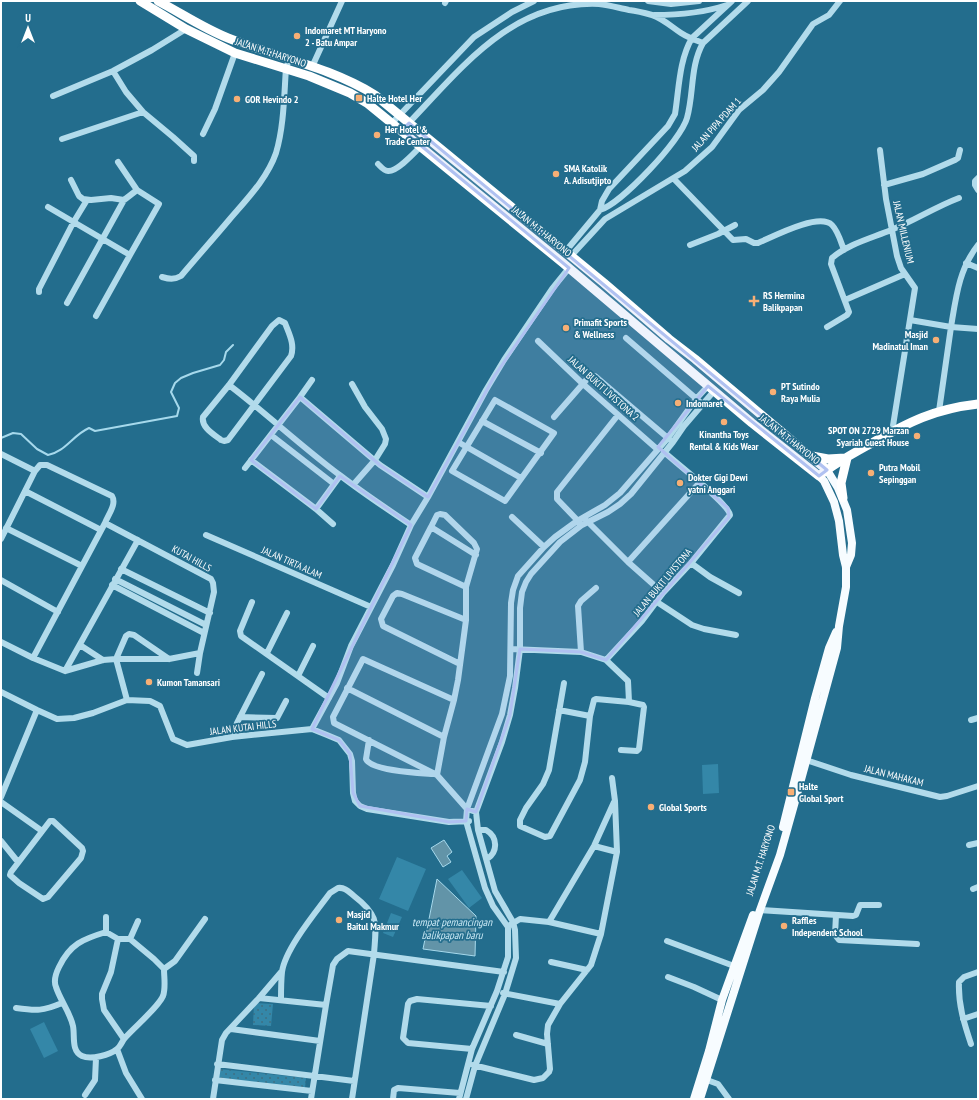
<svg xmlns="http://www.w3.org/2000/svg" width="979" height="1100" font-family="'PT Sans Narrow',sans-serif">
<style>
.grass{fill:url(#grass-dots)}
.pitch{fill:#3487a8}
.water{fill:#6294a8;stroke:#a6d9ec}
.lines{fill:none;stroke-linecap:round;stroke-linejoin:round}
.stream{stroke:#a6d9ec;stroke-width:2}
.minor{stroke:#b2dbeb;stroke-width:6}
.major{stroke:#f7fcff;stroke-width:8}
.highway{stroke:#fff;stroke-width:9}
.marked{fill:#b0c1f1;fill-opacity:0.2;stroke:#b0c1f1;stroke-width:3;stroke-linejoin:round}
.poi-dot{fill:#f7af75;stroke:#236d8d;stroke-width:1.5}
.labels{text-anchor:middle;stroke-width:3.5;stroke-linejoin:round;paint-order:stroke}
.poi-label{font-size:10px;font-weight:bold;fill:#fff;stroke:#236d8d;text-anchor:start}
.street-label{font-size:10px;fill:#fff;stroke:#236d8d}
.water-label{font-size:11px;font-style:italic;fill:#cbe9f5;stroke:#236d8d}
</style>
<defs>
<pattern id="grass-dots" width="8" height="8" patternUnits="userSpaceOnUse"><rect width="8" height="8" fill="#3487a8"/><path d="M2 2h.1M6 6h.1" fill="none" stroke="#3e6f83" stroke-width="1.8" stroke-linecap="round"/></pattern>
</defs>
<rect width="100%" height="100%" fill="#236d8d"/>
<path class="grass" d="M254,1003L273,1004L271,1026L253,1025Z
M219,1069L306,1078L305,1088L218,1079Z"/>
<path class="pitch" d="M718,764L719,793L703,794L702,765Z
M397,857L426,869L408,911L379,899Z
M462,870L482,898L469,908L448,879Z
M391,913L402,917L393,937L383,933Z
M44,1022L58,1051L44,1058L30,1029Z"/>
<path class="water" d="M444,840L452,852L447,856L451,862L443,867L431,848Z
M437,879L476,916L475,956L423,949Z"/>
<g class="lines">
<path class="stream" d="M1,438L13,433L21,434L37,449L48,455C65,452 73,435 89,428L95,431L177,416L179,408L171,392L175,383L181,378L193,373L220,365L224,360L226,352L233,345"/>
<path class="minor" d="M648,1L671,4L699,1
M445,3L446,1
M654,15C679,15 703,13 727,5
M312,67L342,1
M113,71L126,92L143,112L173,137L194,156V161
M53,96L113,71L152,50L186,29
M392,123L474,37L512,12L534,1
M402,130C458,73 509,0 599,4C609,5 619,8 629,10C637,11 645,13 652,15C662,18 672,27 681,33C687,37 695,40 703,43
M203,134L215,109L235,53
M62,139L143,112
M880,150L886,199L897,256L901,268L915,288L892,432
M118,162L137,190
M378,164C381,167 384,171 388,171C397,172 415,152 421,146
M978,178L975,181V185L978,190
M674,179L733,240L746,239L754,243H758C772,237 819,212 832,225C838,231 841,242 844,250
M71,180L79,196L83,199L91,200L111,198L124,200
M884,185L923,174L955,160L958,158L960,150
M48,207L130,255L159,204L137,190L124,200L67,303
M600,210C622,203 681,140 687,118C694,93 690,66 703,43L748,1
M690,245L718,234L735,225
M978,245C959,269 956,297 951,327L978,329
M565,252L600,210L602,201L609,189L668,126L675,114C679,89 679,60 692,38L732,1
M571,256L605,219L685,171L712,147L739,110L763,90L779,72L813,24L829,15L840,1
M966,263L978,268
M162,277C169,279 174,280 181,276C197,257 213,239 229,220C246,200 267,179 276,153C284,126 284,96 286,68L289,60
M39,292V289L73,223L87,200
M845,300L905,274
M96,316L130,255
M279,320L285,323C289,334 295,344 291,356L228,440L224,441L221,440C213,434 201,427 203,417L229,385L272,326Z
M910,320L951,327L939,411
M827,327L847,315L849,312L831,264L832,258C848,244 872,238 891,230C914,221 935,207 959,198
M626,338L699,401
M538,341L583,384L657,449
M352,384L365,407L382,429L386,439L385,444L375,460L353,485
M229,385C267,414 302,447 341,476C363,493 387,509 411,525
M300,397L312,380
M495,400L554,433L505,501L452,471Z
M554,417L588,378L595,376L669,439
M482,421L541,453
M271,435L334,484
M458,442L521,478
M1,454L35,471L40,465H47L112,496C117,504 108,515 105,523L211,579L213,583L214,592L200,653L197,673
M251,460L316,509L340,476
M245,468L300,397L380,465L428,497
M25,491L101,530
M316,509L333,524
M512,517L544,547
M586,520L628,562L663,593
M580,523L557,499V492L618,415
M431,527L415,558L417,564L466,587
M6,528L82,566
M206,535L371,607
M1,539L35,471
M476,555L431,527L437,515L440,514L445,515L474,543L477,549L466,587V620L458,680L454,700L444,737L437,775L467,809L476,812
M628,562L700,482
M691,563L710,577L739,593
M121,569L210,613
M115,579L206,625
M1,580L58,612
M112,585L204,633
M252,602L240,631L241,636L329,698
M657,602L692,625L704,629L736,635
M1,642L33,658L65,671L103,660L116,659H169L200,653
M80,645L103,660
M511,649L581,652L606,660L628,681L629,702
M581,652L578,606L581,601L596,588
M267,653L287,613
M33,658L105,523
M606,660L642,621L663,593L691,563L730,515C729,504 675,462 664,452
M460,664L383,626L381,619L393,596L397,593L402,594L466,620
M65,671L138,540
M298,676L313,646
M564,683L549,770L543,784L526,808L520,820V826L545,837L550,836L580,780L585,762L590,716L594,700L596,699L629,702L643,705L644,707L639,749L637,751L621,750
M347,688L444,737
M1,692L37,710L57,719L74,718L93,713L127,700L150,701L160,706L173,739L187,745L232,737L312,729L327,735L339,740L350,754L352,761L353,793L355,801L360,806L367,809L449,822L469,821
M127,700L116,659L126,636L129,634L134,635L169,659
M559,710L590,716
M240,717L277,718L286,701
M971,720L978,718
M312,729L337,683L351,646L393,565L411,525L428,497L486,390L504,360L552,289L569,268
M232,737L237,723L262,674
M369,740L366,759C371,771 420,773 433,774
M806,760L851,775L940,797L947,796L978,786
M437,775L334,723L333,717L363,659L454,700
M1,797L37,710
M1,802L42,831
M50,821H53L82,848L83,851L81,858L48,897L43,899L19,883L10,875L11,872Z
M478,830H486C498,837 498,852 487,859
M1,841L18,862
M969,845L978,843
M594,846L617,852
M973,889L978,887
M760,910L853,916L856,915L860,905H879
M836,915L835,935L839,940L917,944
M549,922L594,846L614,802
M510,925L520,919L549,922L601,934
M106,932L118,939H130L154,959L164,969C164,977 166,988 163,996C158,1008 133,1028 124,1039C122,1042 120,1047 117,1049C110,1055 91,1060 82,1056C71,1051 75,1036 73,1026C70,1012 60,1000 56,987C53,980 56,973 59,967C70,944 83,939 106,932Z
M106,932V917
M118,939L111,972L102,994V999L104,1010L124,1039
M130,939L138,921
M667,941L734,966
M551,962L587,970
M164,969L175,961L205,919
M668,977L694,987L722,1000
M503,993L560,1004
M259,998L326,1005
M281,1000C281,991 281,981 282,972C285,949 316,912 330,893L338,888C345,887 349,892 354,896C380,916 376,924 374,954L352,1099
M16,1008C37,1011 43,1011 62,1003
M963,1019L978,1014
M231,1029L320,1041
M516,1035L548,1044
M971,1044C964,1023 958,1004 959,982L964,977L978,972
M117,1049L126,1073L142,1099
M472,1049L408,1043L403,1038L408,1004L410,1001L417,999L491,1006
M217,1064L354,1081
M473,1065L534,1080L543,1078L549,1072L550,1069L547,1034L548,1025L560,1004L591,965L601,934L617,852L615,801L612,778
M215,1080L312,1091
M707,1080L718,1084L729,1099
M85,1095L95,1080L96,1058
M213,1099L222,1040L226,1033L259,998L282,971
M311,1099L326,1005L333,965L337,959L348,951L504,972
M393,1099L394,1090L398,1088L460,1093
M459,1099L472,1049L497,991L508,957V927L493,906L485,888L466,821L467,809L502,714L510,676L511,603L513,590L518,576L544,547L555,537L577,521L605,505L620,493L668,438L696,399L708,386
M466,1099L475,1066L505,994L516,958L515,930L513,922L495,891L478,830L476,812L502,742L510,715L515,688L520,649V608L522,592L526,582L531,574L560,542L582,525L608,512L620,504L631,494L673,442L684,426L714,391"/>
<path class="major" d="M827,470L838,488L847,510L852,543L851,555L846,567
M783,827L815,698L829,648L836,632
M694,1099L709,1051L722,1000L753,915
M700,1099L760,910L780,855L796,798L837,648L839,626L846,587V567L843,555L839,521L834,502L824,481L819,476"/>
<path class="highway" d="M140,1L186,29L235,53L309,76L350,93L367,103L563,263L752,423L819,476C835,463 854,453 872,443C909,422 934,409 978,404
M158,1C181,13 203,28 228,38C276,57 330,67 375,95L604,283L669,339L695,359L827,470
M812,456L828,459L845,458
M843,498L841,483L847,458"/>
</g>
<path class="marked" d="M409,123L827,470L819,476L708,386L658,447L728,508L729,517L606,660L581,652L520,649L510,715L476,812L467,809L466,821L449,822L360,806L353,793L350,754L339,740L312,729L411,525L340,476L316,509L251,460L300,397L380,465L428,497L495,375L569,268L402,130Z"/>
<g class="poi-dot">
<circle cx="297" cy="36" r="4"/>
<rect x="355" y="94" width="8" height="8" rx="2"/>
<circle cx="237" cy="99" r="4"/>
<circle cx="377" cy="135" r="4"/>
<circle cx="556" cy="174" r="4"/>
<path d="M752 295h4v4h4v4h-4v4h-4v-4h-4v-4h4z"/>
<circle cx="566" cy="328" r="4"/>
<circle cx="936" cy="340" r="4"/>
<circle cx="773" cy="392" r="4"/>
<circle cx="678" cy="403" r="4"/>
<circle cx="724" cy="422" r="4"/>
<circle cx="917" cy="436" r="4"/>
<circle cx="871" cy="473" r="4"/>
<circle cx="680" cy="483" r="4"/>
<circle cx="149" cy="682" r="4"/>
<rect x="787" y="788" width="8" height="8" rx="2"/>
<circle cx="651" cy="807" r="4"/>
<circle cx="339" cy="920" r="4"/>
<circle cx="784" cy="926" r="4"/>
</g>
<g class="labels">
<g class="poi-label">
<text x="305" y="34">Indomaret MT Haryono<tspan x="305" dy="12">2 - Batu Ampar</tspan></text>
<text x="367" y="102">Halte Hotel Her</text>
<text x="245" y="103">GOR Hevindo 2</text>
<text x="385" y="133">Her Hotel &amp;<tspan x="385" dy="12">Trade Center</tspan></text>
<text x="564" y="172">SMA Katolik<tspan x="564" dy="12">A. Adisutjipto</tspan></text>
<text x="763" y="299">RS Hermina<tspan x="763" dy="12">Balikpapan</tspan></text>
<text x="574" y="326">Primafit Sports<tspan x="574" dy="12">&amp; Wellness</tspan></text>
<text x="928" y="338" text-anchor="end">Masjid<tspan x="928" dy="12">Madinatul Iman</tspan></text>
<text x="781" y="390">PT Sutindo<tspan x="781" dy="12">Raya Mulia</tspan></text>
<text x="686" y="407">Indomaret</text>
<text x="909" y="434" text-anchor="end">SPOT ON 2729 Marzan<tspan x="909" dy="12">Syariah Guest House</tspan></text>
<text x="724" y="438" text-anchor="middle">Kinantha Toys<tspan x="724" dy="12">Rental &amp; Kids Wear</tspan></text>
<text x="879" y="471">Putra Mobil<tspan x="879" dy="12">Sepinggan</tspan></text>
<text x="688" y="481">Dokter Gigi Dewi<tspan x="688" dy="12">yatni Anggari</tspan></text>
<text x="157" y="686">Kumon Tamansari</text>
<text x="799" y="790">Halte<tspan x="799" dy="12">Global Sport</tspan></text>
<text x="659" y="811">Global Sports</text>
<text x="347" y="918">Masjid<tspan x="347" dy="12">Baitul Makmur</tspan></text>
<text x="792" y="924">Raffles<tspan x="792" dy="12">Independent School</tspan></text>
</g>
<g class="street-label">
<text transform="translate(271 52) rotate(18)" y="4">JALAN M.T. HARYONO</text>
<text transform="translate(716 124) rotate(-48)" y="4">JALAN PIPA PDAM 1</text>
<text transform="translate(542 231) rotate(39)" y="4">JALAN M.T. HARYONO</text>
<text transform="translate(904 232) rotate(77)" y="4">JALAN MILLENIUM</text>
<text transform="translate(604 388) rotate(42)" y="4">JALAN BUKIT LIVISTONA 2</text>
<text transform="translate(790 439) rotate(38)" y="4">JALAN M.T. HARYONO</text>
<text transform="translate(192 558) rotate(29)" y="4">KUTAI HILLS</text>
<text transform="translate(292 562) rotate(24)" y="4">JALAN TIRTA ALAM</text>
<text transform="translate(662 582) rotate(-50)" y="4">JALAN BUKIT LIVISTONA</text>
<text transform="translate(243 727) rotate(-7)" y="4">JALAN KUTAI HILLS</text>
<text transform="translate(894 775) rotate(14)" y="4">JALAN MAHAKAM</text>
<text transform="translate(760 860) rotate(-72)" y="4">JALAN M.T. HARYONO</text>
</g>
<g class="water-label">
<text x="452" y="926">tempat pemancingan<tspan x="452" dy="13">balikpapan baru</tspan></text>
</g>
</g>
<rect width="979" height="1100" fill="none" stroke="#ffffff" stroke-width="4"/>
<g transform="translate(28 28)" stroke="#236d8d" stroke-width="3" paint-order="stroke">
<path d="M0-3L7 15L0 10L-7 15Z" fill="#ffffff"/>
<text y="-6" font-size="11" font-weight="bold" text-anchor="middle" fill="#ffffff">U</text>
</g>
</svg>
